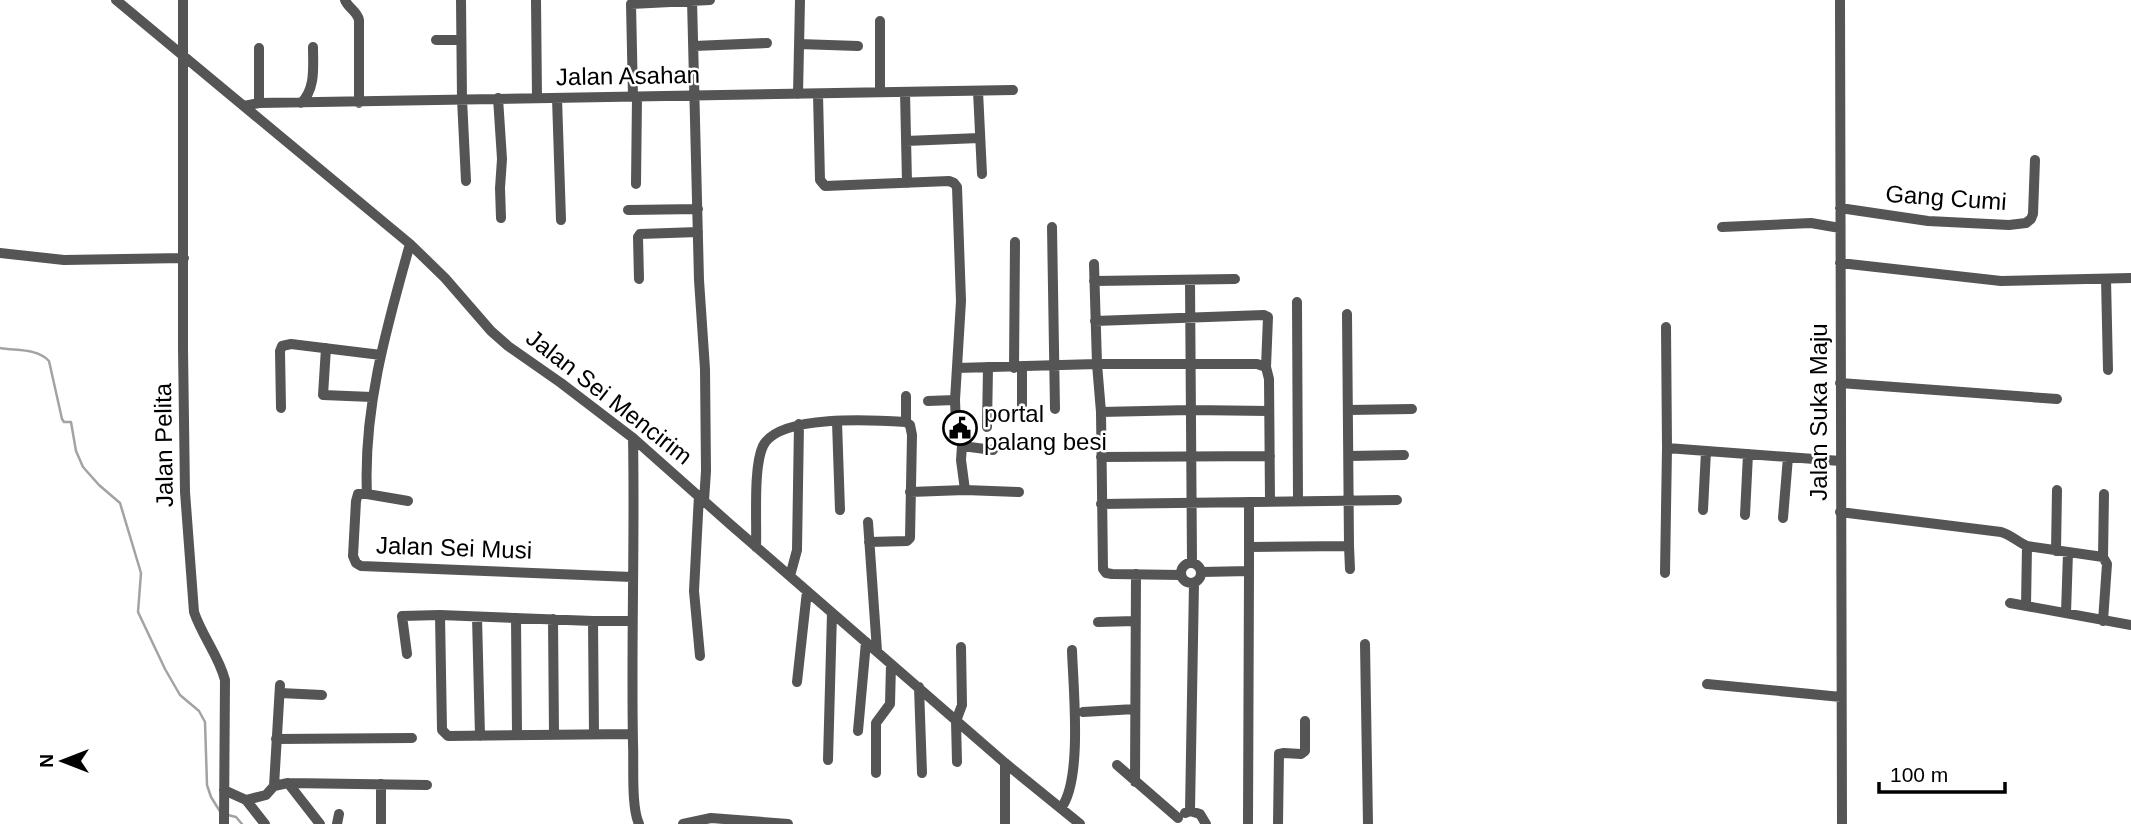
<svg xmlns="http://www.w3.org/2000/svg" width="2131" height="824" font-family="Arial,sans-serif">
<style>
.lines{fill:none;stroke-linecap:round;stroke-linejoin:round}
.stream{stroke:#a3a3a3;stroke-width:2.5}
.minor{stroke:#555;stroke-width:10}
.labels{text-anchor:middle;stroke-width:5;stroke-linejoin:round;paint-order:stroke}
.street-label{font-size:24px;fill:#000;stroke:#fff}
.poi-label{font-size:24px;fill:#000;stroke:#fff;text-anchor:start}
</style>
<rect width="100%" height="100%" fill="#fff"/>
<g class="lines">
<path class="stream" d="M0,348C16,351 37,348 49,361L62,419L64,422H71L76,451L83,467L99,485L120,503L141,573L138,612L165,669L180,695L199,711L205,722L207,785L211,797L221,813
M228,815L236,817L242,824"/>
<path class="minor" d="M116,0L410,244L445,278L491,331L508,346L561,383L633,438L731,525L1005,763L1080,824
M183,0V349L185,492L194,612C202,636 219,656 225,680L224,824
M345,0C348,8 357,11 359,20V103
M461,0L462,99L466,181
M536,0L537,98
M692,0L699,280L705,369L706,471L704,501
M1840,0L1842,824
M436,40H461
M799,44L858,46
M694,46L767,43
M259,48V103
M978,91L982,174
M880,92V21
M905,92L907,183
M798,94L800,0
M818,94L820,180L825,186L949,181L954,183L957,187L961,301L955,400L956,425
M633,97L631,4L710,0
M498,98L502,159L500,188L501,218
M557,98L561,220
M301,103C316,89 313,66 313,47
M244,106L259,103L1013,90
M906,141L979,138
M636,184L637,97
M1840,208L1928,221L2009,225L2026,223L2031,219L2033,214L2035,160
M628,210L698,209
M1052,227L1055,409
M1722,227L1811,223L1840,228
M410,244C387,326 363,408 367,494H358L356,501L353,556L356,563L361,566L632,577
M0,253L64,260L184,258
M1840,263L2001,281L2131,278
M1094,264L1097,364L1101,412L1103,569L1106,573L1112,574L1181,575
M639,279L638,237L640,234L698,232
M2106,279L2108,370
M1094,281L1235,279
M1190,281L1192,562
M1297,302L1298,501
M1095,321L1264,315L1268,317L1266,367L1269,379L1270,501
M1666,327L1667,448
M326,348L323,395L372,397
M957,368L1097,364H1257L1266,367
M1014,368L1015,242
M1840,383L2057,399
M928,401L955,400
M1022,405V368
M281,408L280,351L282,346L291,344L381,355
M1348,410L1412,409
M1101,412L1190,410L1269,411
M837,422L840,510
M987,427L988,367
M633,438C635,540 631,642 633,744C634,765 631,807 639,824
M1349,456L1404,455
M1101,457L1270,456
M965,490L961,460L962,446L993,450
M910,492L965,490L1019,492
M367,494L408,501
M699,495L694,591L700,656
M1101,504L1397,500
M1703,510L1706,451
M1840,512L2001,532C2011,535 2018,542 2027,546L2103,557L2107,564L2103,621
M1745,515L1748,454
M1783,518L1788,457
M868,522L877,651
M869,542L907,541L910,538L912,435L910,425L906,422V396
M1349,546L1350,569
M756,547C757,521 753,467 763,446C779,414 874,420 906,422
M1249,547L1349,546L1347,314
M2056,551L2057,490
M2103,557L2104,494
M1181 573a10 10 0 1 1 20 0a10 10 0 1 1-20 0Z
M1249,571V502
M1202,572L1249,571L1248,824
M1665,573L1667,448L1840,461
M790,576L797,550L799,424
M2010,603L2131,625
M2026,606L2027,546
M2066,613L2068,552
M440,615L442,730L448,736L633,734
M477,617L480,736
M516,618L517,735
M553,619L554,734
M593,621L594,734
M1098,622L1135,621
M1365,644L1368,824
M407,654L402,616L440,615L593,621H632
M797,682L807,591
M1707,684L1841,697
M919,687L922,773
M280,693L322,695
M1083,712L1135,709
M858,731L866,642
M276,739L412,738
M828,760L832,613
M957,762L956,721L962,705L961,647
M1117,765L1178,818
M876,773V723L890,704L891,664
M1135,782L1136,574
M288,783L320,824
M274,786L288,783L427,785
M224,790L246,800L265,824
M246,800L266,795L274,786L280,685
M1061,808C1083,780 1073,686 1072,650
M1190,811L1194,583
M1185,813L1190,811L1200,814L1206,824
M337,824L339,814
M381,824V784
M683,824L711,818L788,824
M1005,824V763
M1278,824L1279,754L1284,753L1301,754L1305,751V721"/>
</g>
<defs>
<g id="civic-ring" transform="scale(1.75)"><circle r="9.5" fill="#fff" stroke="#000" stroke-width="1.5"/><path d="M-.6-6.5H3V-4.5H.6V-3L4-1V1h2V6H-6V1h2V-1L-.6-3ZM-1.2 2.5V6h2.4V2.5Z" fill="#000"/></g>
</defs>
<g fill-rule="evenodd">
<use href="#civic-ring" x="960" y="428"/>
</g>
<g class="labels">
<g class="street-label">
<text transform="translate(628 76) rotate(-1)" y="8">Jalan Asahan</text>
<text transform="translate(1946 198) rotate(4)" y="8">Gang Cumi</text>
<text transform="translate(609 397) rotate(38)" y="8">Jalan Sei Mencirim</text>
<text transform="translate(1819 412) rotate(-90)" y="8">Jalan Suka Maju</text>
<text transform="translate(164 445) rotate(-91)" y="8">Jalan Pelita</text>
<text transform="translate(454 548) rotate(2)" y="8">Jalan Sei Musi</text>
</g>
<g class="poi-label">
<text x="984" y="422">portal<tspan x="984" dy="28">palang besi</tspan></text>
</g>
</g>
<g transform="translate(63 761) rotate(270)" stroke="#ffffff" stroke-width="5" paint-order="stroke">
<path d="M0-5L12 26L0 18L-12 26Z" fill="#000000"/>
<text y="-10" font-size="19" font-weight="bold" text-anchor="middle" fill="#000000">N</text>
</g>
<path d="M1879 782v10h126v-10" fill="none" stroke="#000000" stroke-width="3.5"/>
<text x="1890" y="782" font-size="21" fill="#000000" stroke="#ffffff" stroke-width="5" paint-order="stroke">100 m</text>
</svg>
